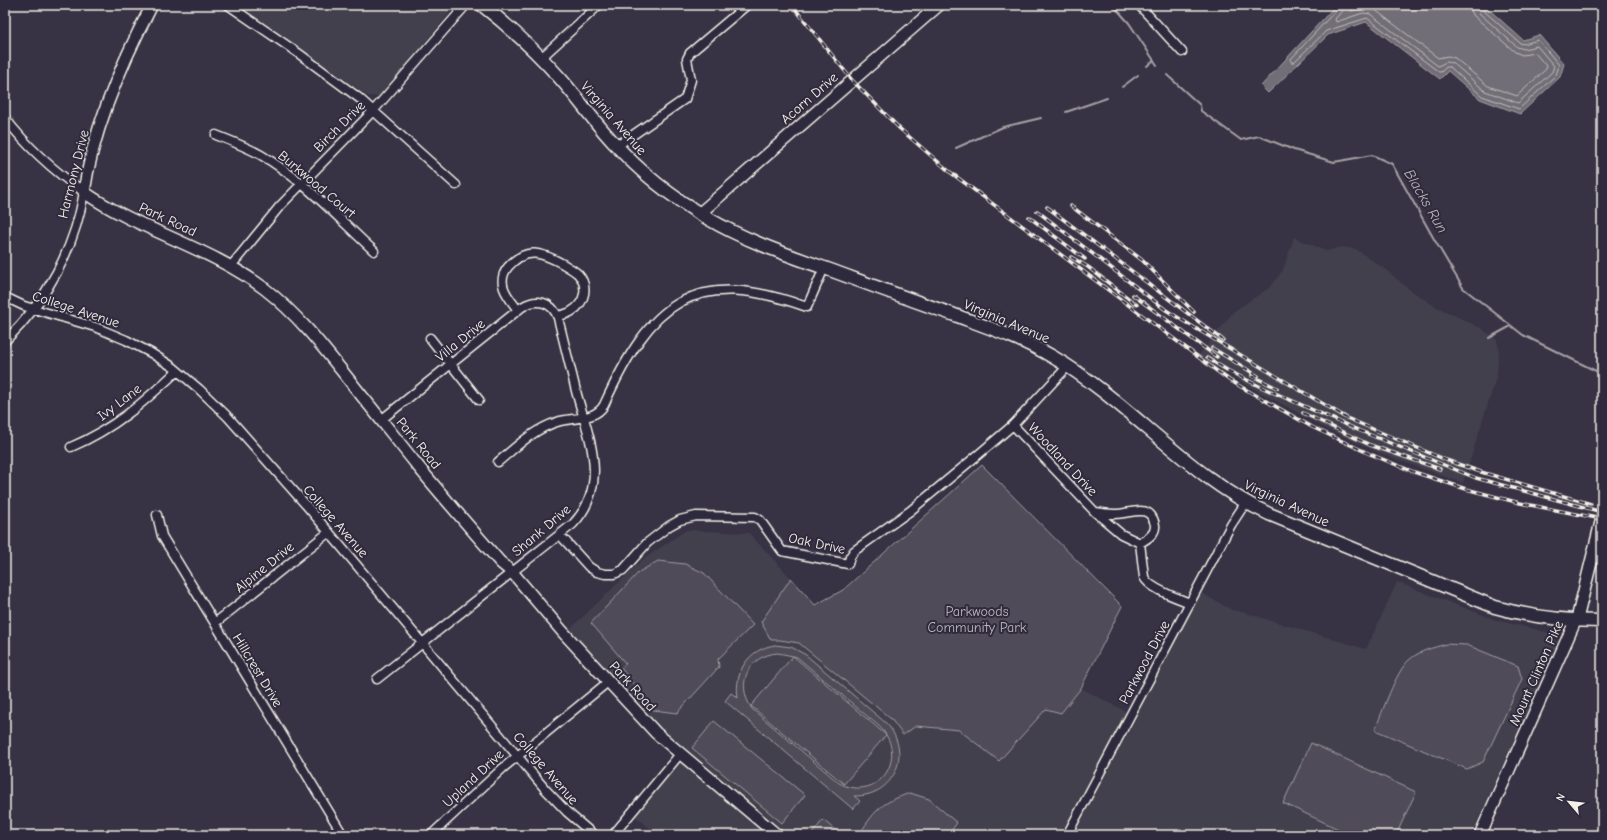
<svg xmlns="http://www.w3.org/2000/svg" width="1607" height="840" font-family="'Comic Neue',sans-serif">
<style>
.built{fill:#433f4e}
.green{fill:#504b59;stroke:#a29ea0;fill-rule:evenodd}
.water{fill:#726e77;stroke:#a6a2a4}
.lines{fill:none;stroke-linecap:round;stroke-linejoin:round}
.shore{stroke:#c0bdbb;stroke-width:1}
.stream{stroke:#a6a2a4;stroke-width:2}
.street-casing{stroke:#f4f1e8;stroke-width:11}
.secondary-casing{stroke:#f4f1e8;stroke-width:14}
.primary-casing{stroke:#f4f1e8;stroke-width:15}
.street{stroke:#2f2a3d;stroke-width:8}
.secondary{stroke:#2f2a3d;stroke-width:11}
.primary{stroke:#2f2a3d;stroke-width:12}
.rail-casing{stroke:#f4f1e8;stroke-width:3.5}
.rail{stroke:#2f2a3d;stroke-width:2;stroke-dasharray:6;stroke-linecap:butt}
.labels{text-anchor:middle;stroke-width:4;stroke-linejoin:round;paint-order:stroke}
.street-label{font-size:14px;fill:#f4f1e8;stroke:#2f2a3d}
.park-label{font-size:14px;fill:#bbb7b6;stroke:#2f2a3d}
.water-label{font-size:15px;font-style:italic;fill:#bab6b5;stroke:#2f2a3d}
</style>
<rect width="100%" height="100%" fill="#373244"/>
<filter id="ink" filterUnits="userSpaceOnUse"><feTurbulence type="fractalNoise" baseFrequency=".025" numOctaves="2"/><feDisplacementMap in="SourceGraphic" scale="8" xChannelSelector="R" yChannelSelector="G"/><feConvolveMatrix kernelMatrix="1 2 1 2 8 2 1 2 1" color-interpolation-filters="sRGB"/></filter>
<g filter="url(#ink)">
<path class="built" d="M234,5H456L380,97L368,96Z
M1294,237L1326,251L1341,247L1356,249L1386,270L1409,289L1435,306L1481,328L1497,340L1499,350L1497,375L1463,483L1384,455L1325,428L1243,383L1199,355L1234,311L1269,288L1283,270Z
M982,465L1122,606L1081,688L1127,712L1061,835H658L635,816L686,753L658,729L569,630L642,560L686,530L749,533L791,578L815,605L843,590Z
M1397,582L1496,620L1547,632L1553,636L1556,643L1555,651L1471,835H1073L1136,718L1200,592L1232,610L1239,611L1366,649Z"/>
<path class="green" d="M982,465L1122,606L1081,688L1061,713L1046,709L999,761L959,730L916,726L903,735L891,719L799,643L780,640H771L761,622L791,578L815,605L843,590Z
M658,561L685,564L704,573L753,625L718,659L719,667L677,713L653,710L621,668L626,664L591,623L639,572Z
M1446,644L1467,645L1518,666L1522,679L1483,762L1467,769L1375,730C1382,713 1396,671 1409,660C1419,651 1432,648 1446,644Z
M775,645L791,647L806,655L887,724C913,754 894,797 854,796L860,801L853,809L725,701L731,693L738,698C734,672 748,649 775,645ZM778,653L793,656L751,706L844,784L886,735L793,656L797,657L880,727C910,759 877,803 839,783L752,709C735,684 748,655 778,653Z
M714,721L805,795L782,823L692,748Z
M1311,743L1416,792L1396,835H1351L1283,803Z
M910,793L929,799L957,823L948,835H863L860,833C877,808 881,803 910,793Z
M823,820L841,835H811Z"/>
<path class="water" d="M1336,5H1484L1523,40L1539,35L1564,64L1560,77L1520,114L1480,99L1448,71L1440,79L1366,22L1328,35L1268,93L1261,86Z"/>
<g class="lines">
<path class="shore" d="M1338,5L1337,9L1291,59V62H1294L1326,31L1367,18L1439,72H1441L1446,67H1450L1482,96L1519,109L1556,75L1559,65L1538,40L1524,44L1520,43L1483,10L1482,5
M1343,5L1342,11L1335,19L1336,22L1363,13L1370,14L1438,66L1446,62L1453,63L1485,91L1518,103L1552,72L1554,66L1537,46L1524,49L1517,47L1479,13L1476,5
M1349,5V9L1351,11L1365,7L1374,9L1438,58L1448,56L1455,58L1488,86L1517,96L1546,69L1547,67L1535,53L1522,55L1515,52L1474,16L1471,11L1470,5"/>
<path class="stream" d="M1113,5L1129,23L1157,65
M1147,66L1154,60
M1167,75L1200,105L1201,111L1241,140L1259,136L1294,150L1334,162L1372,155L1392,164L1434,239L1463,288L1523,335L1602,374
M1122,87L1138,75
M1066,112L1107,98
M956,148L1003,127L1041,118
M1489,338L1511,326"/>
<g class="street-casing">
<path id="street" d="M228,5L298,53L359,98L456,185
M1139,5L1182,52
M541,58L599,5
M5,118C27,147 54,171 84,192C75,248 46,302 5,341
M216,135C231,141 247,147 261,155C304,180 338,218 374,251
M617,146L685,99L691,80L687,59L690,53L747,5
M231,266L280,206L374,110L466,5
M5,297L24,306L95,327L126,340L151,353L173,367L199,389L228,417L306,505L546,790L567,812L594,835
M518,310C508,297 495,283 508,267C526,246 543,253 563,264C568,267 574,270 578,274C589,286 585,303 572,311C568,314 562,315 558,316
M430,338L479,400
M1013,425L1095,512C1101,513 1108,514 1114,514C1129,515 1150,501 1155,525C1156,534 1147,539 1140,543L1121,534L1095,512
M71,447C114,429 144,402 177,371
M498,462C516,447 534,429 557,422C572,417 595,421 604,405C651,302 693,266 807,307L824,268
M157,515L162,536L343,835
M560,535L589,567L597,572L605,574H614L623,570L647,543L669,526L680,520L696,516L755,517L760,520L782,551L848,564L850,557L854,551L910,511L979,454L1013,425L1068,366
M1140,543L1144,577C1149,589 1178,598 1190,603
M215,623L329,532
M377,679L573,524C611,484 588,436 576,391C570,367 564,342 558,318C552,301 536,298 522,307L381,420
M431,835L503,768L608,682
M613,835L680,754
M1067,835L1231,525L1246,502"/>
</g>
<g class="secondary-casing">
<path id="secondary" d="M152,5C123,60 93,130 84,192C140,231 208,246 265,289C305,320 334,362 366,401C383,422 400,444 417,465C444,498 472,530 500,562L512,572L562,631L656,733L777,835
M699,214L939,5
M1480,835L1578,615L1602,518"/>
</g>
<g class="primary-casing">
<path id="primary" d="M482,5C510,27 535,50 559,77C578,98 594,122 614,143C641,173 673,198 707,218C746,241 788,255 830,270C871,285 911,300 952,314C987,327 1021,338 1053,357C1130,402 1188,477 1269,514L1495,607C1530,617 1566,621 1602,621"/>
</g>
<use href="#street" class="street"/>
<use href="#secondary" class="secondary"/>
<use href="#primary" class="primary"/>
<g class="rail-casing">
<path id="rail" d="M792,5L852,80L899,128L950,172L1229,380L1312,427L1370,454L1414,472L1466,489L1520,503L1602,519
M1071,206L1142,260L1194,312
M1047,207L1223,340
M1037,211L1166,310L1190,325L1347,418
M1029,217L1085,259
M1071,257L1088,267L1137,305
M1133,295L1217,357
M1212,348L1258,376
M1207,358L1227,370L1261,387L1358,430L1476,478L1602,512
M1252,376L1277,388
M1303,413L1370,445L1440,469
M1342,416L1446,460L1481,472L1591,504"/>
</g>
<use href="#rail" class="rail"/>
</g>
</g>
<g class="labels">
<g class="street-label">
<text transform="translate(809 98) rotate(-41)" y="5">Acorn Drive</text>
<text transform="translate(614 118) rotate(49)" y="5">Virginia Avenue</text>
<text transform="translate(339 126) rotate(-45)" y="5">Birch Drive</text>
<text transform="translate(73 174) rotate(-76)" y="5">Harmony Drive</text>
<text transform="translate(317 184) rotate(40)" y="5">Burkwood Court</text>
<text transform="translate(168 219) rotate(25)" y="5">Park Road</text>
<text transform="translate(76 309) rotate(18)" y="5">College Avenue</text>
<text transform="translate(1007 321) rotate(23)" y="5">Virginia Avenue</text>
<text transform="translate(460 340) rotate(-39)" y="5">Villa Drive</text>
<text transform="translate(119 402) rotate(-37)" y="5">Ivy Lane</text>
<text transform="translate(419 443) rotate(51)" y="5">Park Road</text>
<text transform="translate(1063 459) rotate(47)" y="5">Woodland Drive</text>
<text transform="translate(1287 503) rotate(25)" y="5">Virginia Avenue</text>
<text transform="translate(336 521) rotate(49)" y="5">College Avenue</text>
<text transform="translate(541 530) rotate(-40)" y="5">Shank Drive</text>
<text transform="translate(817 543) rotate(12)" y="5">Oak Drive</text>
<text transform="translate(264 567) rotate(-39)" y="5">Alpine Drive</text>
<text transform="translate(1144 662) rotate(-62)" y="5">Parkwood Drive</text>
<text transform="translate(258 670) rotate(59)" y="5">Hillcrest Drive</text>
<text transform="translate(1536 673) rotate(-66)" y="5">Mount Clinton Pike</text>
<text transform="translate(633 686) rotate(48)" y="5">Park Road</text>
<text transform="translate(546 768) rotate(49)" y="5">College Avenue</text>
<text transform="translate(473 778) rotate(-43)" y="5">Upland Drive</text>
</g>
<g class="park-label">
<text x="977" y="616">Parkwoods<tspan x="977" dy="16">Community Park</tspan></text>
</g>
<g class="water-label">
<text transform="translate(1426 201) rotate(60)" y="5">Blacks Run</text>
</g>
</g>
<rect width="1607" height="840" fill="none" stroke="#2f2a3d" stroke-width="20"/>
<rect x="10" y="10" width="1587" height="820" fill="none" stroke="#f4f1e8" stroke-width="1.5" filter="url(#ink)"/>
<g transform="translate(1569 802) rotate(298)" stroke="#2f2a3d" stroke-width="3" paint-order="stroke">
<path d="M0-3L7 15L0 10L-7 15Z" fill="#f4f1e8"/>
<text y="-6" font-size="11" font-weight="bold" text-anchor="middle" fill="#f4f1e8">N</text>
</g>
</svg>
